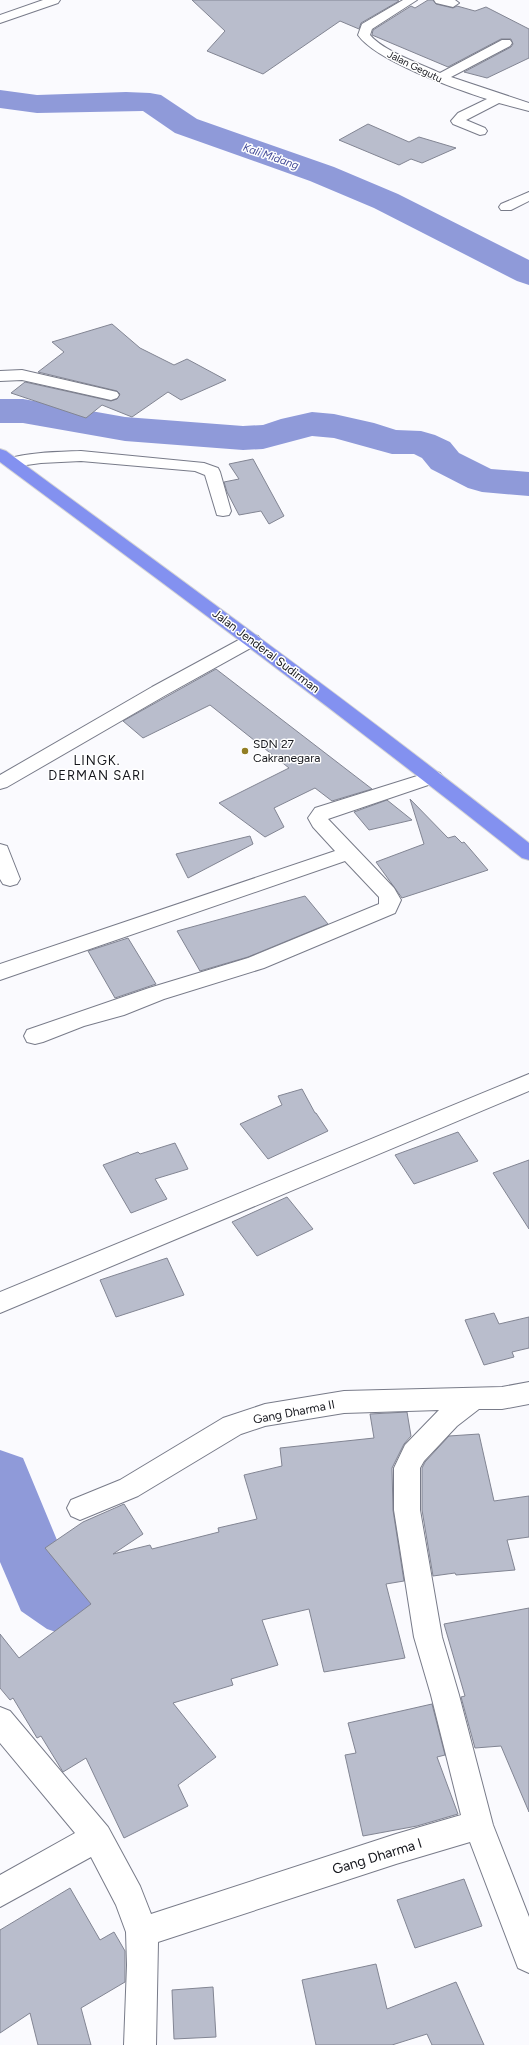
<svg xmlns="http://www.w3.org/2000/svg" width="529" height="2045" font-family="Figtree,sans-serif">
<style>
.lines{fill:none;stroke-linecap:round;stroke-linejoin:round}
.river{fill:#8f9ad9;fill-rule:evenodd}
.building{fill:#b9bdcc;stroke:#828593}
.minor-casing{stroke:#787b89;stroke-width:2}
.highway-casing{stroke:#d5d5d6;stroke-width:2}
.minor{fill:#fff;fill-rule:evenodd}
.highway{fill:#8391f0;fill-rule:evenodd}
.poi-dot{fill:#927e25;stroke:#fff;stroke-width:1.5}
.labels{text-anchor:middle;stroke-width:3;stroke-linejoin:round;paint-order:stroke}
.far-street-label{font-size:10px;fill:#15161c;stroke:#fff}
.far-water-label{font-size:11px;font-style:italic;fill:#444c98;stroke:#fff}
.street-label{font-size:12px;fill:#15161c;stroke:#fff}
.poi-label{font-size:12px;fill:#15161c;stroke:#fff;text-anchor:start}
.neighbourhood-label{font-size:13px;letter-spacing:1px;fill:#15161c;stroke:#fff}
.near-street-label{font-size:14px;fill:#15161c;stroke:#fff}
</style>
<rect width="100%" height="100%" fill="#fafafe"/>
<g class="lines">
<path class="river" d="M0,90L37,95L126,92L150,93L161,95L197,119L334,167L398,194L529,260V285L517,281L374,208L310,181L175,133L143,111L37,113L0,108Z
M0,399H23L125,417L243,426L263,425L281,419L312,412L334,414L374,423L396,430L421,431L435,435L450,442L459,453L491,469L529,472V496L482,492L468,488L431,469L422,458L414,454H392L334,438L312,436L263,449L243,450L125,441L23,423H0Z
M0,1450L23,1458L69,1569L95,1585L104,1607L95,1629L71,1637L47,1629L21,1611L0,1562Z"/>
</g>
<path class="building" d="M192,0H397L399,1L361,23L359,29L340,21L263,74L207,51L225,31Z
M428,0H433L436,4L453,8L457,6L475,11L486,7L529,29V58L487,78L464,72L511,47L513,44L511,39H501L448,67L372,35L373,30L411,6L415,8Z
M368,124L409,142L419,137L456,148L422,163L411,159L399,165L339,140Z
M112,324L140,348L174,365L187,359L226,380L181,400L168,392L132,417L102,405L86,418L11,393L25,382L111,401L117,399L120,394L117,391L38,372L64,352L52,342Z
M253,459L284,516L269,524L261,511L239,515L227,492L224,482L239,479L229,464Z
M216,669L372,789L332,801L315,788L274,808L284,827L265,837L219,803L289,768L210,705L143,738L123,721Z
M410,799L448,838L455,836L462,843L464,842L488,870L402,898L376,862L424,844Z
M387,800L412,820L369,830L354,812Z
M250,836L253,844L188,878L176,854Z
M305,896L328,924L248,957L200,971L177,931Z
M128,938L156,984L115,998L88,951Z
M302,1089L315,1113H316L328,1131L268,1159L240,1124L282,1105L278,1096Z
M458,1132L478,1161L414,1184L395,1155Z
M175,1143L188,1169L155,1179L167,1199L131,1213L103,1165L138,1152L140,1154Z
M529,1160V1229L493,1173Z
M287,1197L313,1229L257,1256L232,1222Z
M167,1258L184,1295L116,1317L100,1280Z
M494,1313L499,1324L529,1317V1348L512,1352L514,1357L484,1365L465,1320Z
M407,1412L411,1436L404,1444L392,1468L393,1510L404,1581L386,1584L405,1658L324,1672L309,1609L262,1620L278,1665L231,1679L233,1685L173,1703L216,1757L178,1785L188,1806L124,1838L86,1758L63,1772L41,1736L37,1738L13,1698L10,1700L0,1688V1634L19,1658L91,1604L45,1548L83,1522L124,1504L143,1534L113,1554L150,1545L152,1549L219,1532L218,1528L257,1519L244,1475L282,1466L280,1448L374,1438L370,1414Z
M479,1434L494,1501L529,1496V1537L507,1540L515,1570L456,1575L455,1573L433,1576L422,1510V1468L425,1462L449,1436Z
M529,1608V1812L501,1746L475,1748L461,1697L465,1696L444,1624Z
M432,1704L445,1755L437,1757L458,1814L417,1826L363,1836L345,1755L356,1753L348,1723Z
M464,1879L482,1926L415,1948L397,1900Z
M70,1888L100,1940L114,1932L125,1951V1982L81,2008L91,2045H38L30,2013L0,2033V1930Z
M376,1964L387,2009L456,1982L484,2045H432L427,2034L392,2045H316L302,1980Z
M213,1987L216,2037L174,2039L172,1990Z"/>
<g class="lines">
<g class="minor-casing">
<path id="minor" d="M43,0H60L58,3L0,23V15Z
M403,0H417L372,29L370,35C383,51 421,64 440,73L502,40H510L512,43L510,46L451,77L529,103V111L499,103L468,119L466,120L485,128L487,131L485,134L480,135L453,124L451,121L458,113L487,99C456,89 376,61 358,35L362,24Z
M434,0H455L459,3L453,7L436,3Z
M529,192V201L511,210H501L499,207L501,204Z
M22,370L117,392L119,395L117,398L111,400L22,380L0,381V371Z
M81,451L204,463L218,468L220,472L231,511L229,515L223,516L217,515L205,475L195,471L81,461L41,463L12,467L6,465L4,462L6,459C31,452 56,452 81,451Z
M252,635L258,636L261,640L258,644L166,695L7,787L0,789V775L152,687L246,636Z
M433,771L440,773L443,777L440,781L328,819L394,888L401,900L395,913L264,968L164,999L124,1015L84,1026L43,1042L35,1044L27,1042L24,1036L27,1030L149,988L248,958L379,904V897L345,861L0,980V964L335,851L313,827L308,818L315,808Z
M0,844L7,846L20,879L17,884L10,886L3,884L0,879Z
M529,1074V1091L0,1313V1292Z
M529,1382V1404L502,1409H479L457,1426L424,1461L420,1468V1510L442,1637L459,1695L493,1825L529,1917V1973L518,1968L470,1842L396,1864L158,1942L156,2045H124L127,1965L126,1932L116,1905L91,1857L0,1907V1875L75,1833L0,1743V1707L10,1711L108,1827L140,1886L151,1914L396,1834L461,1815L431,1695L414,1637L394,1510V1468L405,1445L439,1410L344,1413L265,1426L241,1434L138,1496L80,1520L71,1516L67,1508L71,1500L120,1480L223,1418L265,1404L344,1391L502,1387Z"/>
</g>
<g class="highway-casing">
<path id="highway" d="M0,449L6,451C181,580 358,708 529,843V860L522,858C351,722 175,592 0,462Z"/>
</g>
<use href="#minor" class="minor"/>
<use href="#highway" class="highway"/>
</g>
<circle class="poi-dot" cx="245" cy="751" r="4"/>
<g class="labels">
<g class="far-street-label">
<text transform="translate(415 66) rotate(26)" y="4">Jalan Gegutu</text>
</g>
<g class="far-water-label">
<text transform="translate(271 156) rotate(19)" y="4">Kali Midang</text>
</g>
<g class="street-label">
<text transform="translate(266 651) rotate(37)" y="4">Jalan Jenderal Sudirman</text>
<text transform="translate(294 1412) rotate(-11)" y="4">Gang Dharma II</text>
</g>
<g class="poi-label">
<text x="253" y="748">SDN 27<tspan x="253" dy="14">Cakranegara</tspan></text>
</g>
<g class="neighbourhood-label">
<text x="97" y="765">LINGK.<tspan x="97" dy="15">DERMAN SARI</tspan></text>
</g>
<g class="near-street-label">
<text transform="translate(377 1856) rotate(-17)" y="5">Gang Dharma I</text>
</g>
</g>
</svg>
